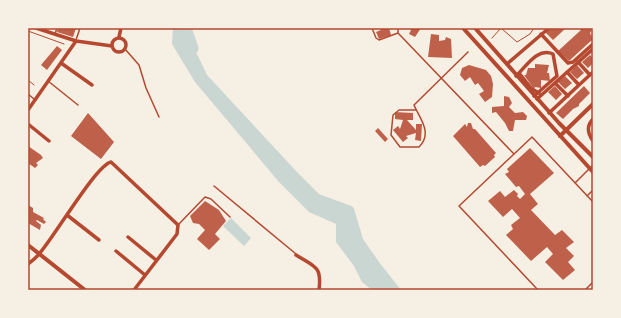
<svg xmlns="http://www.w3.org/2000/svg" width="621" height="318" font-family="'PT Serif',serif">
<style>
.water{fill:#c9d6d2}
.lines{fill:none;stroke-linecap:round;stroke-linejoin:round}
.river{stroke:#c9d6d2;stroke-width:11}
.building{fill:#bf614a}
.path{stroke:#b5482f;stroke-width:1}
.service{stroke:#b5482f;stroke-width:1.5}
.minor{stroke:#b5482f;stroke-width:3.5}
.tertiary{stroke:#b5482f;stroke-width:4}
.neatline{fill:none;stroke:#b5482f;stroke-width:1.5}
</style>
<rect width="100%" height="100%" fill="#f6efe4"/>
<path class="water" d="M173,28H187V33L207,75L297,172L323,198L349,219L379,262L401,290H372L362,282L354,266L336,242V224L309,212L279,182L195,82L172,44Z
M231,218L251,238L244,246L223,226Z"/>
<g class="lines">
<path class="river" d="M186,28L193,48
M316,199L349,211L357,238"/>
</g>
<path class="building" d="M58,28H76L73,37L57,32Z
M379,28H389L391,35L379,39L376,32L381,30Z
M409,28H421L415,37L409,34L411,30Z
M550,28H566L553,40L545,32Z
M579,28H593L590,33L593,39L569,61L558,51L581,30Z
M431,34L439,35V41L445,40L446,37L451,39L452,58L428,57Z
M57,46L62,50L47,70L41,65Z
M590,55L593,58V63L588,68L582,62Z
M535,64L549,65L547,73H549L550,81L541,80V88L535,87L534,89L524,75H526L528,68H535Z
M469,65L486,70L491,76L493,84L492,97L485,102L479,94L484,91L478,83L475,85L470,77L465,81L460,75L462,68Z
M577,65L584,73L577,79L570,72Z
M565,76L572,83L565,89L558,82Z
M555,86L562,94L556,100L548,92Z
M584,86L590,93L579,104V106L573,109L563,119L556,113Z
M504,96L509,97L512,103L509,107L515,113L523,112L527,116L526,120H515L513,131H509L505,123L496,112L492,113V107L504,106Z
M395,112L413,113V120H407L416,130V124H422L421,141L415,140L416,133L406,136L408,138L403,142L393,130L398,126L400,129L403,120L395,119Z
M88,113L114,142L101,159L71,136Z
M468,123H471L473,129H475L496,153L494,155L495,157L485,166L483,165L480,167L453,136L465,124L467,127Z
M378,128L388,139L385,142L375,131Z
M28,146L41,155L43,158L36,163L38,165L35,168L28,163Z
M530,148L554,173L530,194L538,204L531,210L555,235L562,230L574,242L566,248L574,256L568,262L575,270L563,280L545,262L553,254L547,247L531,261L506,235L513,229L511,225L520,218L512,209L503,217L488,201L500,191L505,197L514,190L518,194L517,196L520,199L525,194L519,186L516,187L505,174L509,172L507,169Z
M205,201L219,210L226,221L215,234L220,239L209,250L197,239L205,230L199,224L193,223L190,216Z
M28,205L33,208V212L44,218L43,219L46,222L44,224L37,220L36,221L41,225L40,230L28,223Z"/>
<g class="lines">
<path class="path" d="M501,28L517,42L530,34L534,28
M28,31L64,44
M492,38L501,28
M28,80L34,85"/>
<path class="service" d="M372,28L376,38L379,40L398,33
M398,33L514,154
M398,33V28
M55,34L57,28
M76,40L80,28
M125,49L139,65L146,88L159,117
M48,81L78,105
M28,94L34,99
M416,110H399L393,115L391,135L400,147H419C433,133 420,119 414,105L468,52
M575,183L593,165
M214,186L296,254
M587,196L593,190
M178,225L205,197L211,199L230,217
M538,290L459,206L532,137L593,202
M585,290L593,282"/>
<path class="minor" d="M36,28L76,41L112,46
M541,34L568,63L573,62L593,44
M119,37L121,28
M112 45a7 7 0 1 1 14 0a7 7 0 1 1-14 0Z
M578,62L590,75
M61,63L92,85
M507,64L549,28
M567,72L579,85
M519,73L532,89L539,93
M516,76C526,67 537,47 553,54L557,76L534,96
M555,83L568,96
M537,99L593,49
M28,110L76,41
M549,113L593,72
M593,119C586,126 588,134 593,141
M28,124L49,141
M67,215L99,240
M128,237L156,260
M116,251L145,275
M296,255C315,267 322,266 319,290
M28,264C32,261 36,258 39,254C53,239 96,165 111,162L178,225L177,234L134,290"/>
<path class="tertiary" d="M463,28L593,172
M475,28L559,123L593,157
M560,136L593,104
M28,245L85,290"/>
</g>
<rect width="621" height="318" fill="none" stroke="#f6efe4" stroke-width="58"/>
<rect x="29" y="29" width="563" height="260" class="neatline"/>
</svg>
